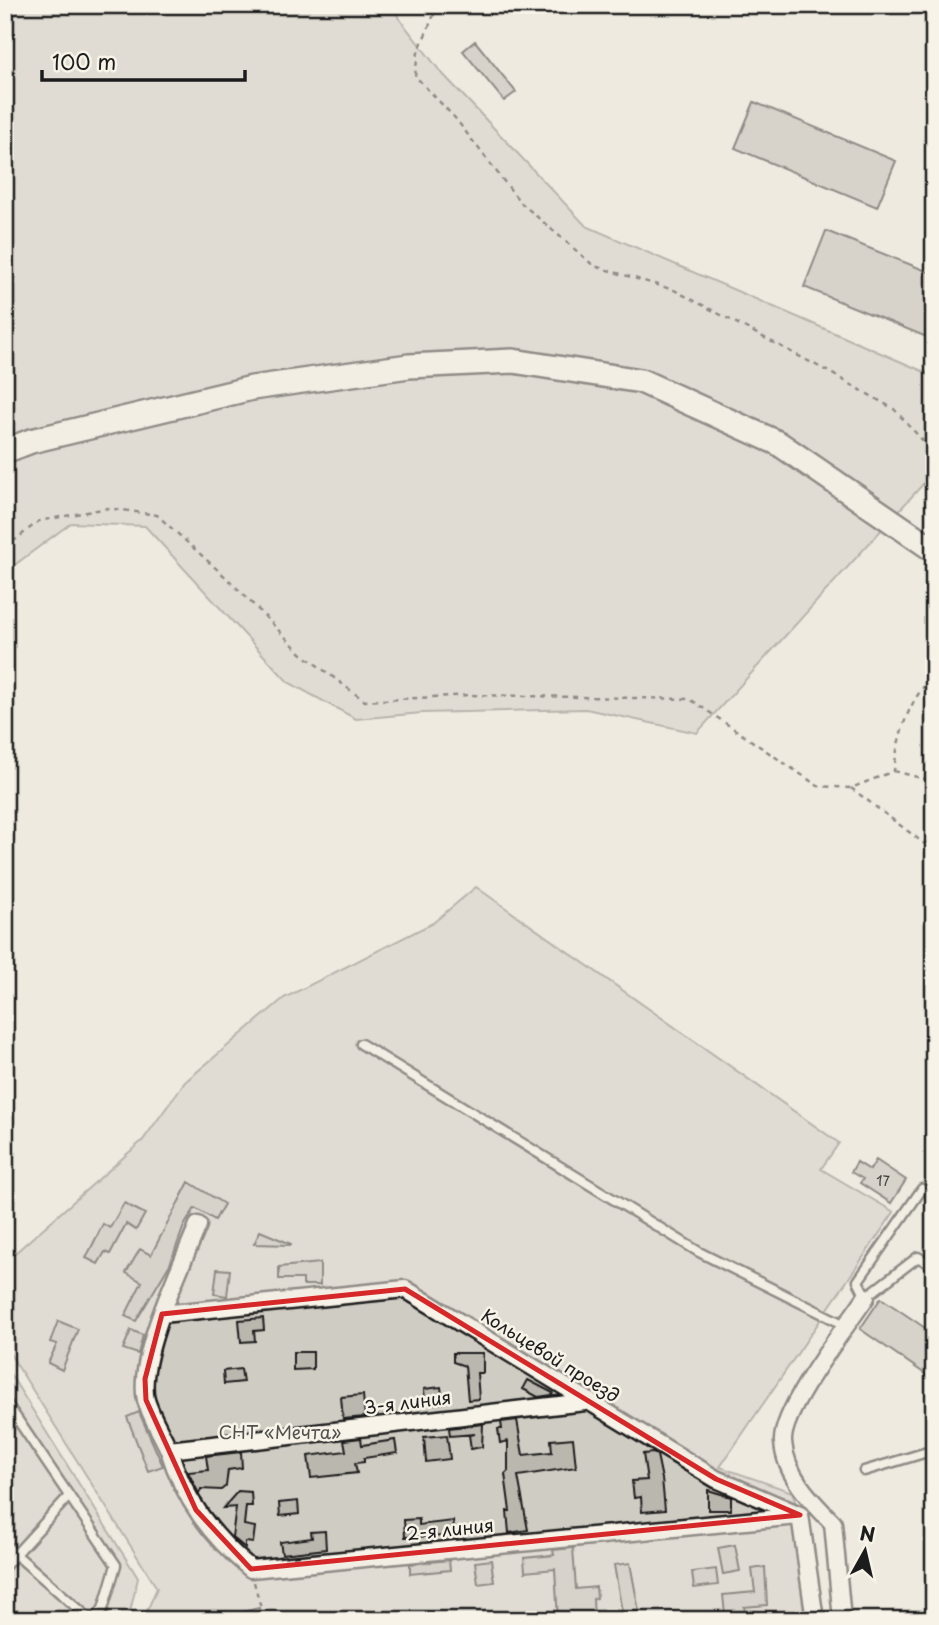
<svg xmlns="http://www.w3.org/2000/svg" width="939" height="1625" font-family="'Playpen Sans',sans-serif">
<style>
.green{fill:#cfccc3;stroke:#767470;stroke-width:2}
.building{fill:#bab7af;stroke:#1c1c1c;stroke-width:2}
.lines{fill:none;stroke-linecap:round;stroke-linejoin:round}
.lane-casing{stroke:#1c1c1c;stroke-width:13}
.street-casing{stroke:#1c1c1c;stroke-width:21}
.secondary-casing{stroke:#1c1c1c;stroke-width:28}
.path{stroke:#1c1c1c;stroke-width:2.5;stroke-dasharray:5 5;stroke-linecap:butt}
.lane{stroke:#f7f3e8;stroke-width:8}
.street{stroke:#f7f3e8;stroke-width:16}
.secondary{stroke:#f7f3e8;stroke-width:23}
.marked{fill:none;stroke:#d62828;stroke-width:5;stroke-linejoin:round}
.labels{text-anchor:middle;stroke-width:5;stroke-linejoin:round;paint-order:stroke}
.number-label{font-size:14px;fill:#444341}
.street-label{font-size:18px;fill:#1c1c1c;stroke:#f7f3e8}
.park-label{font-size:18px;fill:#52514e;stroke:#f7f3e8}
</style>
<rect width="100%" height="100%" fill="#eeeae0"/>
<filter id="ink" filterUnits="userSpaceOnUse"><feTurbulence type="fractalNoise" baseFrequency=".0143" numOctaves="2"/><feDisplacementMap in="SourceGraphic" scale="14" xChannelSelector="R" yChannelSelector="G"/><feConvolveMatrix kernelMatrix="1 2 1 2 8 2 1 2 1" color-interpolation-filters="sRGB"/></filter>
<g filter="url(#ink)">
<path class="green" d="M5,5H394L398,17L440,71L586,226L934,376V472L697,733L586,709L422,713L356,719L288,682L145,526L71,523L5,572Z
M476,887L839,1143L821,1169L894,1212L720,1467L792,1492L800,1515L815,1620H143L157,1588L5,1346V1262L143,1140L185,1082L284,998L433,923Z
M5,1366L138,1578L128,1620H5Z"/>
<path class="building" d="M475,41L516,92L504,101L463,51Z
M754,102L896,161L877,207L735,148Z
M826,231L934,274V340L804,287Z
M876,1160L906,1180L891,1203L860,1183L863,1179L851,1172L857,1162L870,1170Z
M189,1182L224,1204L215,1220L195,1208L184,1226L170,1264L136,1321L125,1316L142,1282L126,1273L140,1249L151,1255Z
M124,1203L145,1214L136,1230L126,1224L110,1254L105,1252L98,1264L86,1258L103,1224L110,1228Z
M260,1231L291,1244V1245L254,1244Z
M320,1263V1285H303V1279H279V1267Z
M217,1269L230,1270L227,1296L214,1294Z
M881,1298L934,1334V1380L860,1329Z
M263,1318L264,1330L254,1331L255,1341L241,1342L239,1320Z
M58,1321L78,1329L62,1370L48,1363L57,1344L50,1342Z
M131,1330L143,1335L138,1354L123,1349Z
M293,1352H313V1369L293,1370Z
M453,1353H483V1373H477L479,1399L468,1400L465,1366L453,1362Z
M241,1369L243,1382L224,1384L223,1371Z
M528,1380L553,1393L552,1395L538,1397L523,1389Z
M441,1387L443,1403L425,1404L424,1389Z
M363,1395L365,1417L343,1419L341,1397Z
M139,1412L163,1466L148,1471L127,1417Z
M517,1420L523,1455L552,1452L551,1440L573,1438L576,1467L518,1476L528,1530L509,1533L507,1511H510L505,1474L508,1471V1441L500,1443L498,1429H502L501,1422Z
M483,1424L482,1447L471,1449L469,1435L475,1434L450,1436L449,1428Z
M447,1435L450,1459L426,1462L424,1437Z
M361,1438L362,1445L395,1440L397,1453L364,1458V1462L355,1463L357,1473L311,1478L308,1456L346,1451L344,1440Z
M241,1452L242,1468L228,1470L226,1486L221,1490L201,1489L199,1494L188,1472L208,1470L206,1456Z
M653,1453L657,1455L662,1479L665,1510L642,1512L641,1497L634,1498L632,1481L647,1480L643,1454Z
M708,1490L731,1497V1510H708Z
M238,1491L251,1492L252,1506H246L244,1525L255,1527L253,1543L245,1542V1548L232,1537L236,1507L223,1508Z
M298,1501L299,1514L280,1516L279,1503Z
M419,1519V1525L453,1521L455,1536L405,1537L404,1520Z
M325,1531L326,1549L282,1554L280,1542L312,1538L311,1532Z
M735,1545L740,1571L723,1574L718,1548Z
M573,1548L576,1589L596,1587L597,1598L593,1599L594,1620H558L555,1569L525,1572L524,1558L554,1555L553,1550Z
M449,1560L450,1570L410,1574V1564Z
M491,1560L494,1582L478,1584L475,1562Z
M630,1563L639,1611L622,1612L614,1565Z
M765,1567L767,1605L744,1607L745,1612L725,1614L723,1595L755,1592L752,1569Z
M716,1569L718,1585L694,1588L692,1572Z
M259,1608L261,1620H229V1615Z"/>
<g class="lines">
<g class="lane-casing">
<path id="lane" d="M361,1044L699,1252L847,1326
M922,1189L858,1281L866,1297L918,1257L934,1267
M5,1401L116,1565L103,1609L93,1620
M864,1471L934,1450
M5,1545L91,1620
M5,1566L69,1496"/>
</g>
<g class="street-casing">
<path id="street" d="M198,1225C182,1265 136,1358 146,1400C151,1417 162,1434 169,1450L585,1402
M162,1314L405,1289L716,1479L800,1515L815,1620
M169,1450C184,1499 211,1536 251,1569L798,1516
M842,1620L833,1523C811,1501 785,1475 783,1442C781,1410 846,1327 866,1297"/>
</g>
<g class="secondary-casing">
<path id="secondary" d="M5,451L31,441L252,388L409,366L513,361L641,381L778,443L934,550"/>
</g>
<path class="path" d="M438,5L418,52L415,76L455,118L520,202L594,266L674,290L829,372L894,409L934,453
M5,548L39,521L108,508L157,515L230,581L301,653L365,701L469,695L690,699L818,786L851,788L894,771C898,735 907,702 934,675
M894,771L925,779L934,785
M851,788L934,851
M254,1582L264,1620"/>
<use href="#lane" class="lane"/>
<use href="#street" class="street"/>
<use href="#secondary" class="secondary"/>
</g>
</g>
<path d="M0 0H939V1625H0ZM405,1289L716,1479L800,1515L251,1569L196,1510L146,1400L145,1379L162,1314Z" fill="#eeeae0" fill-opacity=".55" fill-rule="evenodd"/>
<path class="marked" d="M405,1289L716,1479L800,1515L251,1569L196,1510L146,1400L145,1379L162,1314Z"/>
<g class="labels">
<g class="number-label">
<text x="883" y="1186">17</text>
</g>
<g class="street-label">
<text transform="translate(550 1356) rotate(32)" y="6">Кольцевой проезд</text>
<text transform="translate(408 1403) rotate(-7)" y="6">3-я линия</text>
<text transform="translate(450 1530) rotate(-6)" y="6">2-я линия</text>
</g>
<g class="park-label">
<text x="280" y="1439">СНТ «Мечта»</text>
</g>
</g>
<rect width="939" height="1625" fill="none" stroke="#f7f3e8" stroke-width="28"/>
<rect x="14" y="14" width="911" height="1597" fill="none" stroke="#1c1c1c" stroke-width="2.5" filter="url(#ink)"/>
<g transform="translate(865 1551) rotate(8)" stroke="#f7f3e8" stroke-width="5" paint-order="stroke">
<path d="M0-5L12 26L0 18L-12 26Z" fill="#1c1c1c"/>
<text y="-10" font-size="19" font-weight="bold" text-anchor="middle" fill="#1c1c1c">N</text>
</g>
<path d="M42 70v10h203v-10" fill="none" stroke="#1c1c1c" stroke-width="3.5"/>
<text x="52" y="70" font-size="21" fill="#1c1c1c" stroke="#f7f3e8" stroke-width="5" paint-order="stroke">100 m</text>
</svg>
